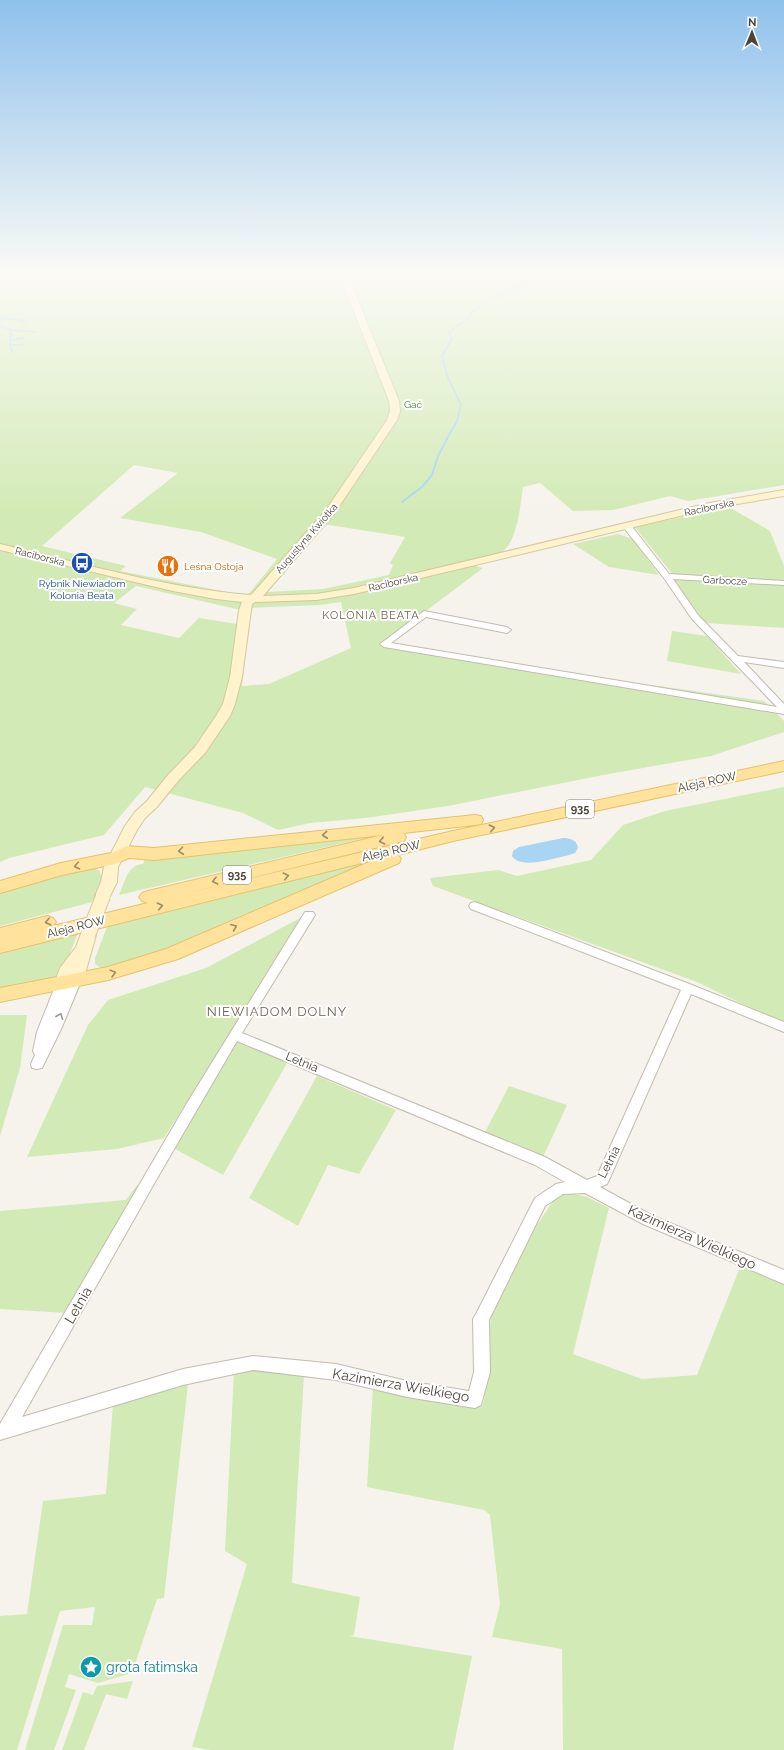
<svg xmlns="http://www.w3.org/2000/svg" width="784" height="1750" font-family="Raleway,sans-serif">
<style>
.green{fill:#d2eab5;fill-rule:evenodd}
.water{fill:#a9d4f2}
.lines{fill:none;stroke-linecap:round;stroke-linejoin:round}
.stream-far1{stroke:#a9d4f2;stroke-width:1.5}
.stream{stroke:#a9d4f2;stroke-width:2}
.street-casing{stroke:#c2bbae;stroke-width:2}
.secondary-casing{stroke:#d6c79b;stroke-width:2}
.primary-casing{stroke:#e6c16a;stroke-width:2}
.street{fill:#fff;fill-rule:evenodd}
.secondary{fill:#fff3cd;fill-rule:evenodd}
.primary{fill:#ffe39c;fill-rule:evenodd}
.secondary-bridge-casing{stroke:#d6c79b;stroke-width:16;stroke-linecap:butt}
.secondary-bridge{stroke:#fff3cd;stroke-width:14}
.oneway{stroke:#9c8c66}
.oneway2{stroke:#9c9892}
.labels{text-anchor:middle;stroke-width:4;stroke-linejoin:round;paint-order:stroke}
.far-park-label{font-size:10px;fill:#4a7f2a;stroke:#fff}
.far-street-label{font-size:10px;fill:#4b4439;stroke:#fff}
.far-food-label{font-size:10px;fill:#c56008;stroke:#fff;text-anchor:start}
.far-transit-label{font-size:10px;fill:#164399;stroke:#fff}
.far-neighbourhood-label{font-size:11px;letter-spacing:1px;fill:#6e6250;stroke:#fff}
.shield{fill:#fff;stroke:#817c74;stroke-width:1}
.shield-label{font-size:11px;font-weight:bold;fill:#4b4439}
.street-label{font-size:12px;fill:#4b4439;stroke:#fff}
.neighbourhood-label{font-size:13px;letter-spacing:1px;fill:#6e6250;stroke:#fff}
.near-street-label{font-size:14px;fill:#4b4439;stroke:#fff}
.near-culture-label{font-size:14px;fill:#0d838f;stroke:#fff;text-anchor:start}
</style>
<rect width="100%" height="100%" fill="#f6f3ec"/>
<path class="green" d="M0,271H784V485L688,501L670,496L613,510L573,511L540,483L523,487C521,502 517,545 501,552C489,557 474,559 462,562L483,568L381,645L544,674L597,681L609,679L764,701L784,721V732L711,756L603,775L448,806L366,818L310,823L278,830L243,813L145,787L104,835L9,858L0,862ZM134,465L178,473L120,518L201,532L277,559L247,596L120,571L126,566L42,546ZM323,524L405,537L390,563L393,565L389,575L323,589L266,592ZM136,586L241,610L237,624L199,618L179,638L121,625L137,609L114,603ZM341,602L351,648L269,684L242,686L251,608L319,605Z
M729,507L770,531L784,566V581L673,575L635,527Z
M618,534L633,539L659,575L609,567L573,544Z
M671,579L784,585V628L706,623Z
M672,631L707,636L741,674L667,661Z
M784,787V1024L697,982L433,886L430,878L498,870L517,876L591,860L623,825L665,811Z
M408,828L119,895C125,882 127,865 143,864L145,858Z
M393,855L171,950L108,969L99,967L95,964V958L107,927Z
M91,868L99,870L102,878L92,902L0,926V891L15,886Z
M306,915L164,1138L117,1149L27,1157L88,1025L108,1000L206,968Z
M78,933L60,979L0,990V954Z
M0,1015H27L20,1068L0,1136Z
M236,1040L287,1060L286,1065L223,1175L175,1149Z
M317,1076L396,1110L359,1174L328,1165L298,1226L249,1198Z
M509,1086L567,1105L543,1157L484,1134Z
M137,1185L141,1186L66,1313L0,1309V1211L126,1200Z
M574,1194L587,1197L609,1208L573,1354L642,1379L697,1375L741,1265L784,1285V1750H563L562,1649L492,1637L500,1604L490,1515L484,1510L367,1487L373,1387L482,1407L485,1396L491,1316L524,1245L557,1195Z
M250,1369L304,1374L292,1583L360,1597L354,1635L349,1636L472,1656L453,1750H211L192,1747L247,1564L225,1551L234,1372Z
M188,1384L164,1598L157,1599L132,1673L98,1683L69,1674L65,1687L76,1690L54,1750H25L63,1625H92L95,1607L60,1611L17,1750H0V1616L27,1614L43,1501L106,1494L113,1405Z
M133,1681L127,1699L106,1694L84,1750H62L83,1692L93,1695L97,1686Z"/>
<path class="water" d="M563,838C570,838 577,840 578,848L575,853L569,855C555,858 520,870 512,856L513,851L519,847Z"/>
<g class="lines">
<path class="stream-far1" d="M0,318L18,320L25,323
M18,320H27
M0,326L11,330L10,347L13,352
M11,330L37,332
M11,340L24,338
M11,345H24
M446,440L457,421L461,405L448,378L442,356L452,339L449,332L469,318L471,313L497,296L517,289L518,286L525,283L524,280L539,271"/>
<path class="stream" d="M402,502L422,487L432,475L438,456L447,439"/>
<g class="street-casing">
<path id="street" d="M624,524H630L669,574L784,581V585L673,579L698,615L738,656L784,662V668L744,662L784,704V714L384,647L380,644L424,611L507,627L511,630L507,633L426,617L391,643L777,707L692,619L664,578L624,528Z
M475,902L692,985L784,1022V1032L691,994L609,1180L607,1184L600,1187L653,1216L784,1270V1284L643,1224L585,1193L563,1194L545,1206L489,1320L490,1372L481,1405L475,1408L407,1397L336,1380L253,1370L183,1385L0,1440V1424L187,1103L305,912H313L315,915L242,1033L545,1157L587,1180L597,1176L681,990L471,909L469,906L471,903ZM237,1041L535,1165L565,1182L556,1184L535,1198L476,1314L473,1319L474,1372L469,1391L407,1381L336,1364L253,1356L183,1369L22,1417L159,1175Z
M75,977L79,978L81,981L62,1027L42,1068L37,1069L32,1068L31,1064L35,1055L33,1051L37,1032L56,984L58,981L62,980L66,981L68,984L71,978Z"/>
</g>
<g class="secondary-casing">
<path id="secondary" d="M338,271H346L399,401L400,411L397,420L334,514L263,596L316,594L354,588L709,503L784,490V496L709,509L354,594L316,600L255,602L252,604L251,610L242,677L235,704L230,716L205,753L178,781L157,807L145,818L137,830L118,867L117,882L108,900L103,901L98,900L95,896L101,882L104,867L125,826L135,812L147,801L168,775L195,747L216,716L223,704L230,677L239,610L242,602L216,599L173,591L0,550V544C82,563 165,588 250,595L252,594L326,510L387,420L390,411L389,401Z
M88,929L94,931L96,935L83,981L81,985L75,987L69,985L68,988L62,990L56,988L54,984L60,968L76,947L82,931Z"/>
</g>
<g class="primary-casing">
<path id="primary" d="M784,761V771L453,841L398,855L401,859L399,863L178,959L108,980L0,1002V988L108,967L166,949L374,860L0,953V928L47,916L53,918L56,922L53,926L148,903L142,901L139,897L142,893L148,891L383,835L154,860L129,858L115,864L62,875L0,893V881L61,863L111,853L127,846L154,848L475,815L481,816L483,820L481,824L475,825L403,833L406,837L404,841L179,895L453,831Z"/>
</g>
<use href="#street" class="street"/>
<use href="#secondary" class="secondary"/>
<use href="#primary" class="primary"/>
<g class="secondary-bridge-casing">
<path id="secondary-bridge" d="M88,935L103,896"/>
</g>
<use href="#secondary-bridge" class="secondary-bridge"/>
</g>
<defs><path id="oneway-chevron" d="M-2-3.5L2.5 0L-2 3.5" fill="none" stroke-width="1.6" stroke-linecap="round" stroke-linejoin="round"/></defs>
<g class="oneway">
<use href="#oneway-chevron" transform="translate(492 828) rotate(-12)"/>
<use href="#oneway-chevron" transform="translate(325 835) rotate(174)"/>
<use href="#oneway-chevron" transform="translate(382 841) rotate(167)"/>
<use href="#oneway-chevron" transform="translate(181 851) rotate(173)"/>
<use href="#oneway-chevron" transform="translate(77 866) rotate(168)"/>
<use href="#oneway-chevron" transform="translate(286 876) rotate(-13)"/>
<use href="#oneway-chevron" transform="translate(215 881) rotate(166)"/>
<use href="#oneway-chevron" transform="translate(160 906) rotate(-13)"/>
<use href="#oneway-chevron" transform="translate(48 922) rotate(166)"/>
<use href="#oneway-chevron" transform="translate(234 927) rotate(-23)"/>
<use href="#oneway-chevron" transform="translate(113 973) rotate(-15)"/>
</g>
<use class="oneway2" href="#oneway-chevron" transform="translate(60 1016) rotate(-68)"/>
<linearGradient id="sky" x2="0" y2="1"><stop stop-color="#8fc1ec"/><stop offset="0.53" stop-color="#fbfaf6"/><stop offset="1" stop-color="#fbfaf6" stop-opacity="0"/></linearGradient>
<rect width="784" height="516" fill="url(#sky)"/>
<defs>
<g id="bus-disc" transform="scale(1.15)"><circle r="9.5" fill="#1a4fb4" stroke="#fff"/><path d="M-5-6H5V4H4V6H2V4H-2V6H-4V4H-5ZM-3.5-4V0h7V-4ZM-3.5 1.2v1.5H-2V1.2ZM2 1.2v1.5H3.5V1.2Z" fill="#fff"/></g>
<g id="restaurant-disc" transform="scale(1.15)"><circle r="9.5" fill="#e8710a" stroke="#fff"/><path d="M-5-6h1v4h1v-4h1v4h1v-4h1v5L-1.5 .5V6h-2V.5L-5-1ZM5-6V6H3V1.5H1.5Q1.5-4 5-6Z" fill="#fff"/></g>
<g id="sight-disc" transform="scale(1.15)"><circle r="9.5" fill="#0f9aa8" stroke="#fff"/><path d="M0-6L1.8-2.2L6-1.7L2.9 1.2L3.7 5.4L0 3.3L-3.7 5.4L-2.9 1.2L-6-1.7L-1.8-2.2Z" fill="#fff"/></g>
</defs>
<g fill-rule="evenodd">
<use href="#bus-disc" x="82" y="563"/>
<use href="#restaurant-disc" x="168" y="566"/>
<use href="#sight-disc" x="91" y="1667"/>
</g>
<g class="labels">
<g class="far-park-label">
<text x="413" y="408">Gać</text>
</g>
<g class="far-street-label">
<text transform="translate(709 507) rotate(-12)" y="4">Raciborska</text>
<text transform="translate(306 538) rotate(-49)" y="4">Augustyna Kwiotka</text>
<text transform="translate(40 556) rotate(14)" y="4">Raciborska</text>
<text transform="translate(725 580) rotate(3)" y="4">Garbocze</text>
<text transform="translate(393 582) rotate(-13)" y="4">Raciborska</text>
</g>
<g class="far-food-label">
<text x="184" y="570">Leśna Ostoja</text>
</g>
<g class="far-transit-label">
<text x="82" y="587">Rybnik Niewiadom<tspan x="82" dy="12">Kolonia Beata</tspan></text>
</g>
<g class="far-neighbourhood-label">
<text x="371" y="619">KOLONIA BEATA</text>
</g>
<g class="shield">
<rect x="566" y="800" width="28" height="18" rx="3"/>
<rect x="223" y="866" width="28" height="18" rx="3"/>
</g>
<g class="shield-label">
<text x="580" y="813">935</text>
<text x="237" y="879">935</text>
</g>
<g class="street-label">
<text transform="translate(707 782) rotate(-12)" y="4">Aleja ROW</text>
<text transform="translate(391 851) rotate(-13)" y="4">Aleja ROW</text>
<text transform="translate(76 927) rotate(-14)" y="4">Aleja ROW</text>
<text transform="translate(302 1062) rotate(22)" y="4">Letnia</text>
<text transform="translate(609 1162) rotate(-63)" y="4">Letnia</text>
</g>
<g class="neighbourhood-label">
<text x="277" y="1016">NIEWIADOM DOLNY</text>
</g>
<g class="near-street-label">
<text transform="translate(692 1237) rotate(24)" y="5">Kazimierza Wielkiego</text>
<text transform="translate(78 1305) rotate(-60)" y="5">Letnia</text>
<text transform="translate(401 1385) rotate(10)" y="5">Kazimierza Wielkiego</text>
</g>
<g class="near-culture-label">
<text x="106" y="1672">grota fatimska</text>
</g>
</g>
<g transform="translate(752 32) rotate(1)" stroke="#ffffff" stroke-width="3" paint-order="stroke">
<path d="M0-3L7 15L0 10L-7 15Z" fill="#4b4439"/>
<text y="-6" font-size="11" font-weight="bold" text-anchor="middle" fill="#4b4439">N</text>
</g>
</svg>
